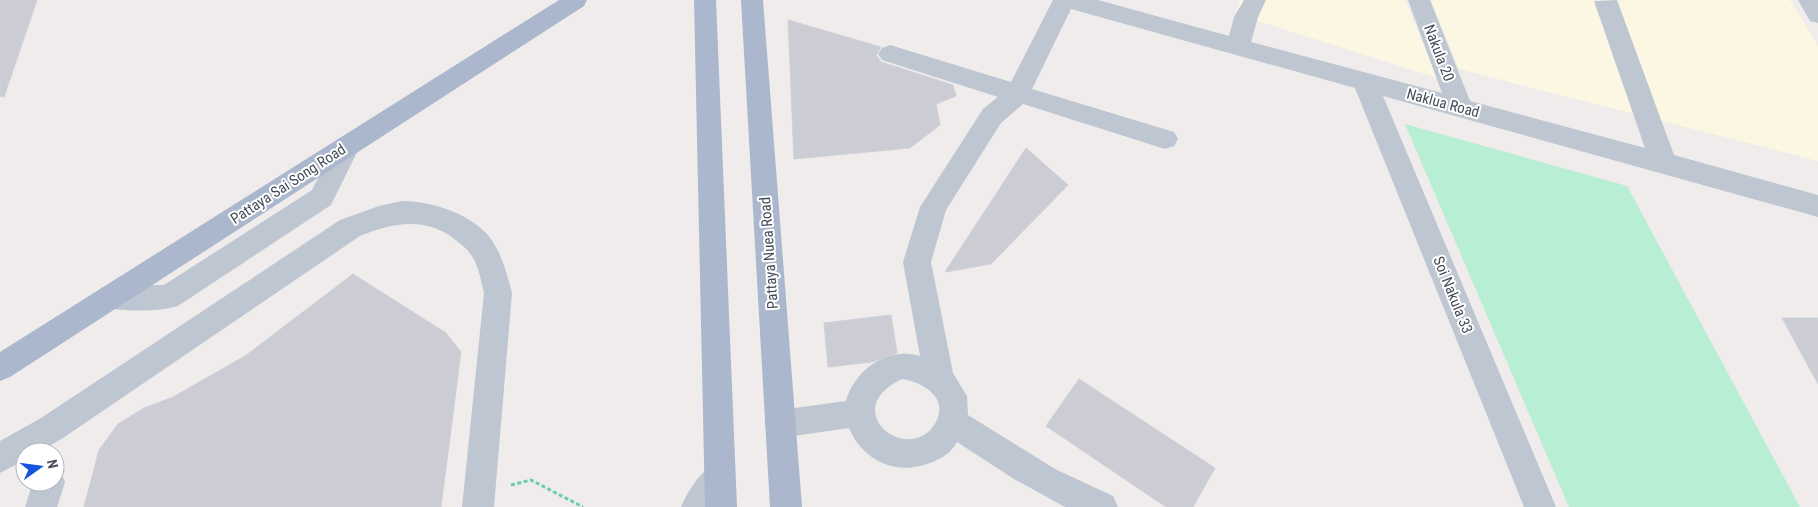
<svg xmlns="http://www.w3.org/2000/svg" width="1818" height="507" font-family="'Roboto Condensed',sans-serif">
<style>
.commercial{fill:#fbf7e2}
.green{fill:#b7eed4}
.building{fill:#cbccd4;stroke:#cfd0d8}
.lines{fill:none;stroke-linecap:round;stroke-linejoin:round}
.path{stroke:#6fccab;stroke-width:3;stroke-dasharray:4 2.5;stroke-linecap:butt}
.minor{fill:#bec6d2;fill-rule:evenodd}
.major{fill:#aab7cc;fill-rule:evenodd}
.labels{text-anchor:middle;stroke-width:4;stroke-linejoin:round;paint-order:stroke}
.street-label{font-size:15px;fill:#444c59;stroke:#fff}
</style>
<rect width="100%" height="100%" fill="#efeceb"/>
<path class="commercial" d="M1240,0H1405L1437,78L1236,14Z
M1431,0H1790L1818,46V161L1459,69Z"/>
<path class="green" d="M1405,124L1627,186L1800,507H1569Z"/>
<path class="building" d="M0,0H37L4,97L0,96Z
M788,20L881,47L876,55L881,62L953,85L956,96L936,104L940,125L910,148L794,159Z
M1026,148L1068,185L991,264L945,272Z
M353,274L446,333L461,352L441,507H84L99,450L118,424L144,408L173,397L245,356Z
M891,315L897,353L872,362L828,367L824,323Z
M1782,318H1818V384Z
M1079,379L1215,468L1193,507H1166L1046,426Z"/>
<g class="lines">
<path class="path" d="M511,485L531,480L583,507"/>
<path class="minor" d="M1053,0H1098L1229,36L1234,17L1244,0H1266L1258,17L1251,42L1442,93L1408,0H1430L1470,101L1645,148L1594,1L1617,0L1674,155L1818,195V217L1383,96L1556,507H1524L1355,88L1071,9L1032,89L1174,132L1178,139L1174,146L1165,149L1023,104L1001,123L946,210L931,262L953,373L967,396L968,415L1055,469L1113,496L1118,507H1065L1014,479L957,442C951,453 941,459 930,463C896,476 863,461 849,428L780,438L769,434L765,424L769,414L780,410L846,401C854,370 888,346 920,356L903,262L920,207L983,109L998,97L882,60L878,54L882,48L890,45L1011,82ZM902,379C922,382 949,397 936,422C911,468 835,411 902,379Z
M1798,0H1818V23L1810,21Z
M347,136L356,139L360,146L331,205L178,306C160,312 119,312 101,306L97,297L101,288L111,285H164L312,190L338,139Z
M402,201C431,201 468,213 488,235C501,251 507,274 512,293L494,507H462L484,293C481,281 479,267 472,256C466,247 457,241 449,235C419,217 390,224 360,236L63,438L39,452H25V460L0,473V441L41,418L340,220L379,206Z
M720,461L731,465L736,476L716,507H681C689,489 702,468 720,461Z
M55,469L60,471L65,482L57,507H25L33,482H55Z"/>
<path class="major" d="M559,0H587L584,6L10,377L0,381V352Z
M694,0H716L737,507H705Z
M741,0H763L802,507H770Z"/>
</g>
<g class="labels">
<g class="street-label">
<text transform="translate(1439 53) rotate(69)" y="5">Nakula 20</text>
<text transform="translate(1443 103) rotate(15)" y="5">Naklua Road</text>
<text transform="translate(288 184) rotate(-33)" y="5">Pattaya Sai Song Road</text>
<text transform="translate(769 253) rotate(-94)" y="5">Pattaya Nuea Road</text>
<text transform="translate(1453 295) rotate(68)" y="5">Soi Nakula 33</text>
</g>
</g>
<g transform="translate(40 467) rotate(76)"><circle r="24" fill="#ffffff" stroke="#b4b7bd"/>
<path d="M0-4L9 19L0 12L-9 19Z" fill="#1653de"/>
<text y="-8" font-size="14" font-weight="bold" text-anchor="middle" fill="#444c59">N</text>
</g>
</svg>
